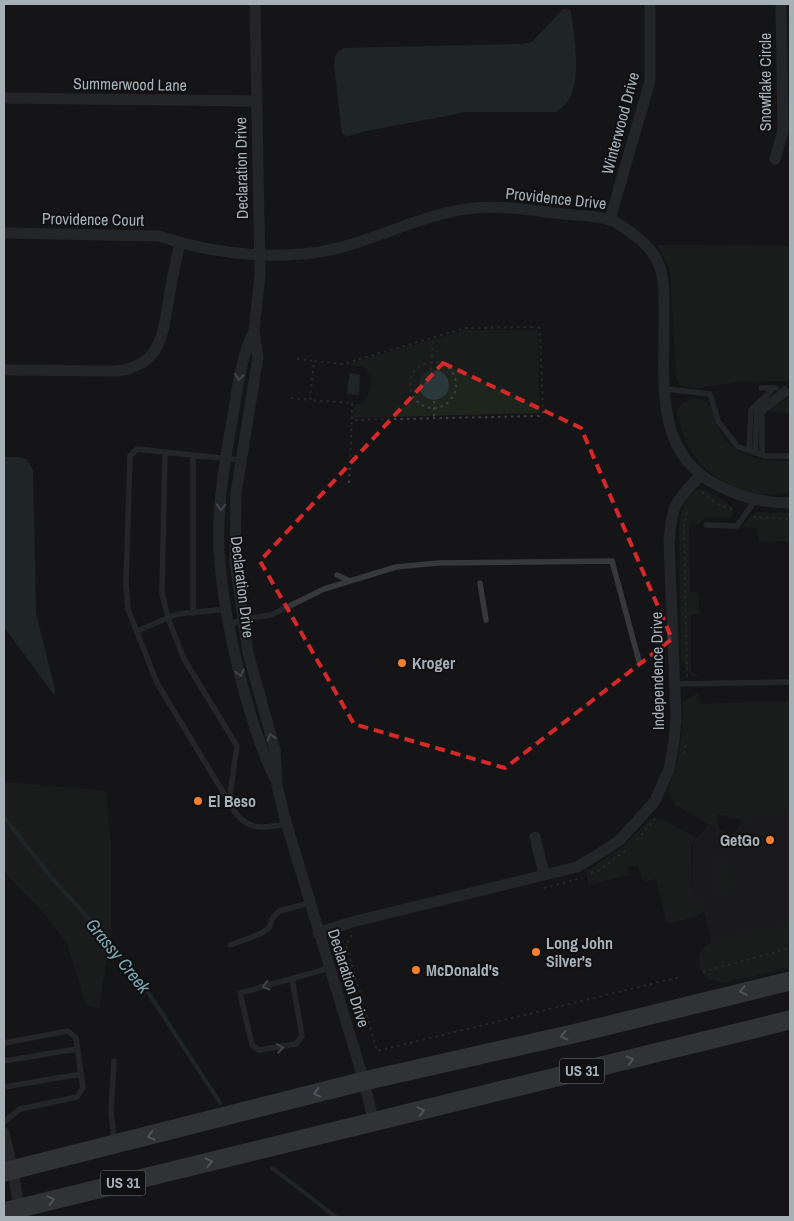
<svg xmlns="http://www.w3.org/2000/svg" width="794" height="1221" font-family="'Archivo Narrow',sans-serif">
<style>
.built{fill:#212124}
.green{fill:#1d251d}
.water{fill:#2b383b}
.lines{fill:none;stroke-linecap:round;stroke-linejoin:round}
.stream{stroke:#2b383b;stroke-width:4}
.path{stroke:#3c3f43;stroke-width:2;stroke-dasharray:2.5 4;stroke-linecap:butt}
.service{stroke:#36383c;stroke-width:5.5}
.minor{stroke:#36383c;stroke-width:11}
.primary{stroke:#52565b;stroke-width:19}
.oneway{stroke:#747a80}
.oneway2{stroke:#959ea5}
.marked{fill:none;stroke:#d62828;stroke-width:4;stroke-dasharray:10 6;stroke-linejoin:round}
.poi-dot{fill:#f6812d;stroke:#101012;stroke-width:2}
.labels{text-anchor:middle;stroke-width:4;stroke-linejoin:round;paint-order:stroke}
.shield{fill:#101012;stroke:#798086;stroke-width:1}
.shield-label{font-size:15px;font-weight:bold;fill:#a6b0b7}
.street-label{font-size:16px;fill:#a6b0b7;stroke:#101012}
.poi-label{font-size:16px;font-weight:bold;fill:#a6b0b7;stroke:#101012;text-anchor:start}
.water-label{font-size:18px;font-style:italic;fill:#7ca7b3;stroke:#101012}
</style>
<rect width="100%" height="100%" fill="#151517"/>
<path class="built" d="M790,809V922L712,943L703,909L691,903L693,843L709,824L727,833H733L746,819Z"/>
<path class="green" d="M658,245L790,246V381L738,382L696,388L680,385L676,377L670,271Z
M466,330H538L540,413L353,418L354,404H362C371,394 375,379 366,368L347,364Z
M790,397V413L769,411Z
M693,398L704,400C713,409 714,419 720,431C732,457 765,462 790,461V492C761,501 719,486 699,462C687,448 680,428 677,410L683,402Z
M701,489L723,500L733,508V515L729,518H705L699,524L689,526L690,592L699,593V613L691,615V671L699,677L691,676L681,660L679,531C680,514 683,495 701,489Z
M757,512L790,513V541L759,542L758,528L743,526L744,523Z
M698,693L700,704L790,701V809L746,819L741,823L740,818L728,819L726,815H717L719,830L675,805L668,789C679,761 684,733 683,702Z
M4,782L106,791L111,843V930L99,1009L86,1005L67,943L44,913L4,872Z
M654,819L663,820L696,837L691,847V903L702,902L704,911L695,917L667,924L656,879L643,882L638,865L627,868L629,875L588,885L587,871L622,847L648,821Z
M719,856L723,858L731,885L728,893L720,896L716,894V873Z
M790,922V968L723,983L704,977C696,962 696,951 712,942Z"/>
<path class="water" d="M563,9L570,10L572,19C575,46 585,96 556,112H467L366,131L346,137L342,133L334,65C335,55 336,51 346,48L522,44L532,42Z
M419 385a15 15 0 1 1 30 0a15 15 0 1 1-30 0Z
M350,373L360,375L359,395L347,394Z
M4,457H18L28,460L33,471L36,613L55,690L54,695L4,627Z"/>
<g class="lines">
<path class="stream" d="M4,817L51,877L107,939L146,989L220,1103
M272,1168L336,1217"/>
<path class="path" d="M531,327L539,328L540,332L543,412L539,416L352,420V403L310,400L314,361L343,364L465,328Z
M297,359L314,361
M410 385a23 23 0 1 1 46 0a23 23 0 1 1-46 0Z
M431,370L433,338
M291,398L310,400
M434,401V418
M349,483L352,420
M702,492L719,505L736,511
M687,512L684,525L687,677
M753,517L790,519
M684,754L686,744
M637,840L658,815
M591,873L600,870L626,850
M544,888L582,878
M352,935L346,945L377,1051L680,977
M703,972L790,948"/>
<path class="service" d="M761,388H776
M665,389L710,394L718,421L738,447L765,456H790
M749,450L751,410L774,388
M165,452L162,593L168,618L184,659L237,746L229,802
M755,452L757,410L785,389
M193,455V613
M762,455V412L790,391
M240,460L137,449L130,456L126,583L128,609L157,683L237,815C253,832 265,827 287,824
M706,525L737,526L756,499
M337,575L350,581
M480,583L486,620
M230,625L244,619L271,615L324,589L396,567L438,563L612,561L639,661
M137,631L177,614L226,609
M674,684L790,682
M230,945L260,934L269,928L272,919L279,911L309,903
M292,979L302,1036L296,1044L259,1050L252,1045L240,993L330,968
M4,1043L68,1031L76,1038L83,1088L77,1097L20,1109L4,1122
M4,1061L77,1049
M4,1087L81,1074
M114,1141L111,1111L114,1061"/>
<path class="minor" d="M255,4L260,275L254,331L258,357L236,493L235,562L248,653L275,750L277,785L285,819L364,1081L374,1123
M4,98L257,101
M775,159L783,131L781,4
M610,219L650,81V4
M4,233L159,236C204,251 254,258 302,254C362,250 414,214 474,208C504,205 533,211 563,214C580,216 602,215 617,223C632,233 648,243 657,260C665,277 664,296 664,314C665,376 652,452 717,485C740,497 764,503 790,503
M254,331C241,357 238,386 233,415C225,459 217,505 219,550C223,617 246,716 274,777
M4,370L117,371C161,366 163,334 169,297C172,279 176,261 180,243
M535,837L544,874
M318,933L352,922L577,867L597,855L620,840L655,801L669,769L674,741L676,718L669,544C671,508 674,502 700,476
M4,1133L13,1170L19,1208"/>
<path class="primary" d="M4,1172L364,1081L577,1033L790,981
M4,1212L790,1020"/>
</g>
<defs><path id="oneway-chevron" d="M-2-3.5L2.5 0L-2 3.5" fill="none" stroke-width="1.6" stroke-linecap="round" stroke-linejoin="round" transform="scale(1.25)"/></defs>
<g class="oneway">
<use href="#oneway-chevron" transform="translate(239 377) rotate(100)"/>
<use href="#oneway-chevron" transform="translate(221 507) rotate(92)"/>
<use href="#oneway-chevron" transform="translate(240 673) rotate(75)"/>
<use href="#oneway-chevron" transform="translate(271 737) rotate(-107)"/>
<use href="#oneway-chevron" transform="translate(266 986) rotate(165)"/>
<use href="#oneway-chevron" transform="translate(280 1048) rotate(-8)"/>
</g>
<g class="oneway2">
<use href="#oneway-chevron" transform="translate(743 991) rotate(167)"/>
<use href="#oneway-chevron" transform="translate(564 1036) rotate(167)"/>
<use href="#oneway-chevron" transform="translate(630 1060) rotate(-14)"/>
<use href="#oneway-chevron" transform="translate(317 1093) rotate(165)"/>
<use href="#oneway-chevron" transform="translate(421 1111) rotate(-14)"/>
<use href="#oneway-chevron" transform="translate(151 1136) rotate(165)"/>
<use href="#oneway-chevron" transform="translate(209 1162) rotate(-13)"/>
<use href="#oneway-chevron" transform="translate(51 1200) rotate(-14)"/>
</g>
<path d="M0 0H794V1221H0ZM443,363L581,428L672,639L505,768L354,724L260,561Z" fill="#151517" fill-opacity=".55" fill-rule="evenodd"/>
<path class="marked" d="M443,363L581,428L672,639L505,768L354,724L260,561Z"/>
<g class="poi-dot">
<circle cx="402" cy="663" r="5"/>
<circle cx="198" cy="801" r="5"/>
<circle cx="770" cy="840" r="5"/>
<circle cx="536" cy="952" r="5"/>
<circle cx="416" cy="970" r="5"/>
</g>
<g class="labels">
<g class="shield">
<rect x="559.5" y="1058.5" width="45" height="25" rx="4"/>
<rect x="100.5" y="1170.5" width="45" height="25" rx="4"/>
</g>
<g class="shield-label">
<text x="582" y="1076">US 31</text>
<text x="123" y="1188">US 31</text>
</g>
<g class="street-label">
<text transform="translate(765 82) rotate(-90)" y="6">Snowflake Circle</text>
<text transform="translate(130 84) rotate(1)" y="6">Summerwood Lane</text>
<text transform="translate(620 123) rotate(-75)" y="6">Winterwood Drive</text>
<text transform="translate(241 168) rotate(-91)" y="6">Declaration Drive</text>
<text transform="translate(556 198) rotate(6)" y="6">Providence Drive</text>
<text transform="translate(93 219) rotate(1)" y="6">Providence Court</text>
<text transform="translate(243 587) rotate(83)" y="6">Declaration Drive</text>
<text transform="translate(657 671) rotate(-91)" y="6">Independence Drive</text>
<text transform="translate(349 978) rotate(72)" y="6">Declaration Drive</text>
</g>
<g class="poi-label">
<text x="412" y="669">Kroger</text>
<text x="208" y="807">El Beso</text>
<text x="760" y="846" text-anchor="end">GetGo</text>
<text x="546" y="949">Long John<tspan x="546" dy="18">Silver's</tspan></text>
<text x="426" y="976">McDonald's</text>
</g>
<g class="water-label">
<text transform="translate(118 956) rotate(51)" y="6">Grassy Creek</text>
</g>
</g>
<rect width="794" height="1221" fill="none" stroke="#a6b0b7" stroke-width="10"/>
</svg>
